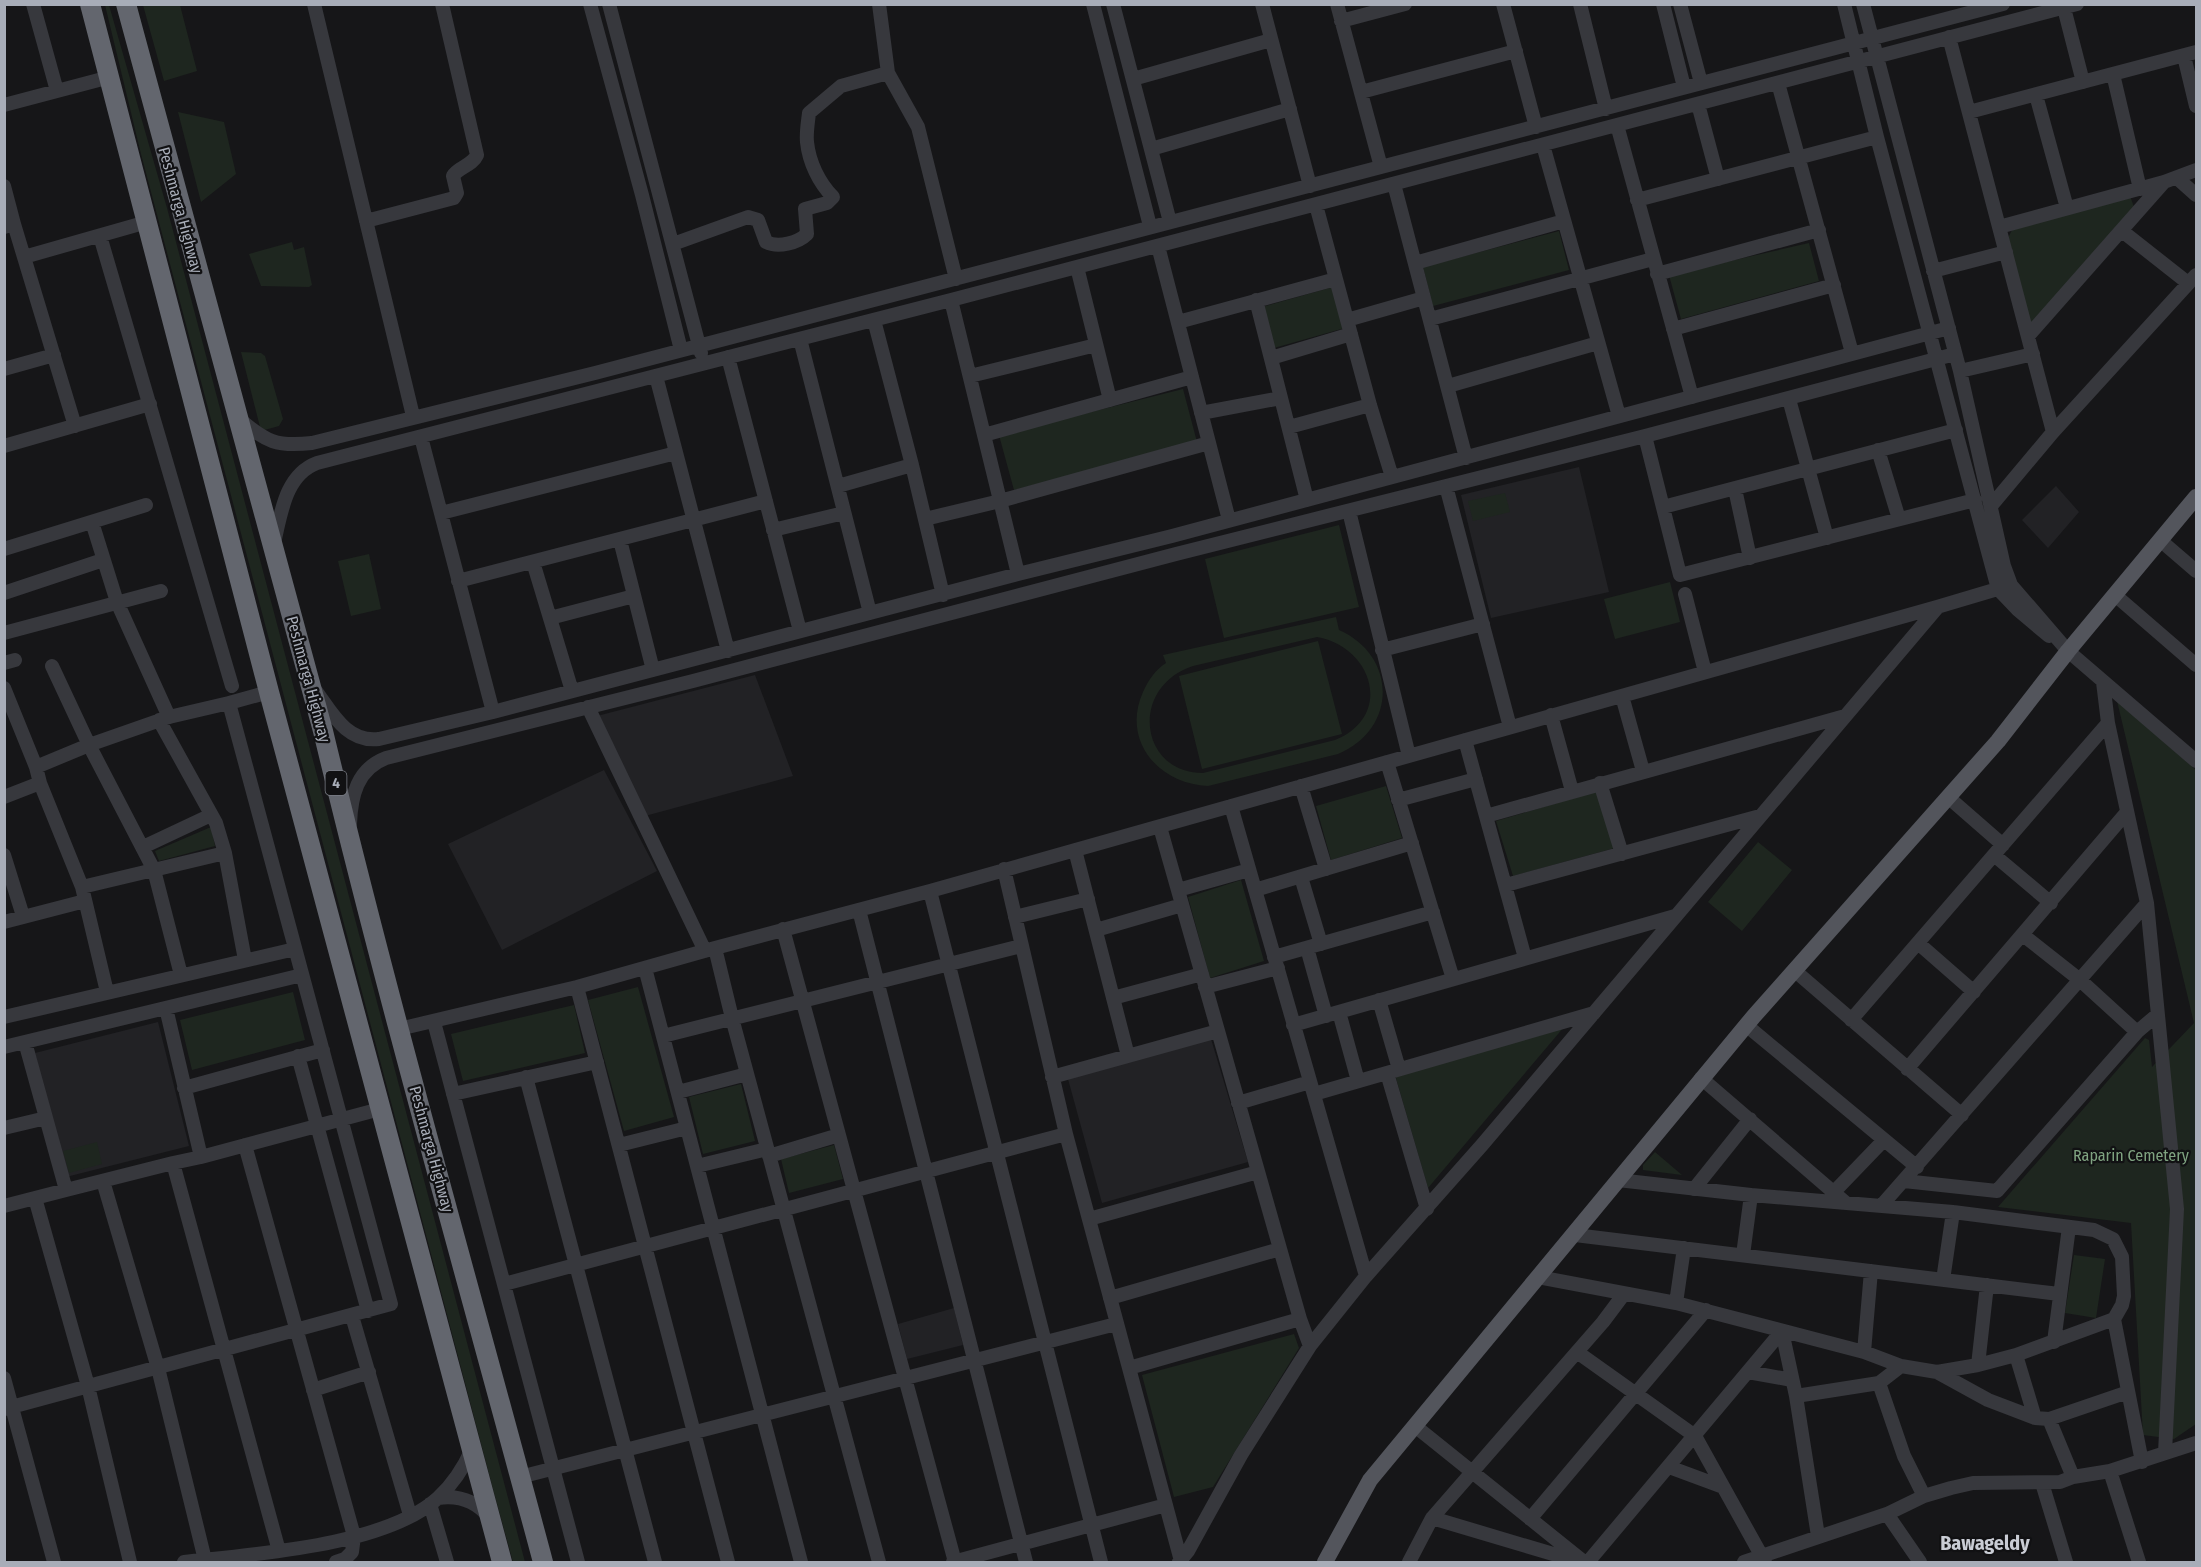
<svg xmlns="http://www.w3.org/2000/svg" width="2201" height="1567" font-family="'Fira Sans Condensed',sans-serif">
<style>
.built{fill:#222225}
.green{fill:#1e261f;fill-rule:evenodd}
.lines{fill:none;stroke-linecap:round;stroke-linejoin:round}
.minor{stroke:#37383d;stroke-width:14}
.major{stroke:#53555c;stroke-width:16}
.highway{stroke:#63666e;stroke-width:20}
.labels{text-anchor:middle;stroke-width:4.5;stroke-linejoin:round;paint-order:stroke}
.shield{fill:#111113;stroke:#7b7e86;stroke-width:1.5}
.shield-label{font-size:15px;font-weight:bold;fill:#a8adb8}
.street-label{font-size:16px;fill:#a8adb8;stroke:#111113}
.park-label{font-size:16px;fill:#7fa381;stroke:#111113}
.quarter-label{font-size:20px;font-weight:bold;fill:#c9ccd4;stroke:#111113}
</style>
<rect width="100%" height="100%" fill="#161618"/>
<path class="built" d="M1579,467L1609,592L1491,618L1461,495Z
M2056,486L2079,512L2048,548L2022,520Z
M755,675L793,776L645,816L597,716Z
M604,770L657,871L502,950L448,844Z
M158,1022L189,1146L66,1177L35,1053Z
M1211,1039L1248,1162L1102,1203L1068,1079Z
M954,1308L963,1345L907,1359L898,1324Z"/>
<path class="green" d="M105,5H109L167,208L525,1562H513L493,1489L141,154Z
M143,5H180L197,71L164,81Z
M178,112L224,122L236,174L201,202Z
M2130,196L2134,207L2030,326L2008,238L2012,230Z
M1559,231L1569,270L1433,306L1423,267Z
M292,242L294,250L304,247L312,285L309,287L261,286L249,254Z
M1809,243L1819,281L1681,319L1669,275Z
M1333,287L1345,328L1274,348L1262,307Z
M241,352L261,353L265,356L283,419L279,426L261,431Z
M1183,389L1197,442L1014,490L999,435Z
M1505,493L1510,512L1473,521L1468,501Z
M1339,525L1359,607L1224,638L1205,559Z
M369,554L381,609L351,616L338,561Z
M1670,582L1680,622L1615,639L1604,599Z
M1336,617L1339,630C1398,656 1397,730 1338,754L1208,786C1159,784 1121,741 1143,692C1148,681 1155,670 1166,663L1163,655ZM1317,637C1373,647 1394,716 1335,740L1203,773C1139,773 1129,687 1193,666Z
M1318,641L1342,734L1202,769L1179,676Z
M2117,701L2196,770V1424L2174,1439L2143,1435L2131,1223L1998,1207L2145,1038L2149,1040L2152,1067L2194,1023Z
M1386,786L1402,838L1331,860L1316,806Z
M1598,791L1615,848L1513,876L1496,821Z
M211,827L215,846L159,861L155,851Z
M1758,842L1792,870L1742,931L1708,902Z
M1241,880L1264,961L1210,978L1188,897Z
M638,987L674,1117L624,1131L588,1000Z
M293,992L305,1040L192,1070L180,1020Z
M574,1005L585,1053L463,1081L451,1034Z
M1564,1027L1428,1188L1395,1075Z
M741,1084L755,1141L703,1154L689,1097Z
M97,1142L102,1164L69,1173L63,1151Z
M834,1145L843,1179L789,1193L781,1159Z
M1655,1152L1682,1175L1643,1170V1165Z
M2074,1255L2105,1259L2096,1318L2065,1313Z
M1294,1334L1299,1348L1213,1487L1174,1497L1142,1375Z"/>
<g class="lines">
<path class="minor" d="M33,4L57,91
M314,4L413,416
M590,4L642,195L681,350
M609,4L701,353
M879,4L888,73L918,127L956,279
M1093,4L1150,226
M1113,4L1170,222
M1262,4L1310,186
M1337,4L1381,167
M1503,4L1536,127
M1580,4L1606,109
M1663,4L1684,87
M1680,4L1701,83
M1844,4L1877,137L1998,589L2018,610L2049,636
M1863,4L1960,371L2004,566L2011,585L2068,651L2196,761
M2064,8L2083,82
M1341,21L1405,4
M1949,37L2053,432
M2184,56L2196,106
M2113,74L2140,189
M1133,79L1271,40
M1778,83L1852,353
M1361,92L1516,51
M2036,95L2067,208
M1698,104L1718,179
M4,105L110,77
M1969,112L2196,52
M1617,125L1692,397
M1543,145L1619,416
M1151,149L1290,109
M2177,178L2196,195
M1394,184L1466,458
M4,186L14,224
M1637,200L1877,137
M1316,205L1370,405L1392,477
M366,221L454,198L457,193L453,176C458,167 472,166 477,155L442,4
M4,227L14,224L75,426
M1999,227L2164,182L2196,170
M2122,231L2188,283
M100,236L232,686
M673,244L748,217L758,220L766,242C778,248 798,243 807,234L805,209L827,203L833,197C819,183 809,162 807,142C806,133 808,122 809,113L841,86L888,73
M1158,246L1229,520
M24,257L147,222
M1415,263L1564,221
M1077,267L1110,400
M1933,271L2006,252
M1657,274L1819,230
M951,300L1018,574
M1256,300L1307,500
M1430,319L1653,259
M874,320L912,465L943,595
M1347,320L1424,298
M1178,322L1336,279
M1673,329L1834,285
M2028,336L2164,182
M800,339L870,613
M728,357L800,631
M1271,358L1351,334
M4,369L54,355
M1960,371L2033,354
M656,376L728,651
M970,376L1096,345
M1448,386L1598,343
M1789,399L1827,538
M1201,413L1281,398
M239,419C267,442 276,447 312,443L595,373L2003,4
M1289,427L1370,405
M984,435L1192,377
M1645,436L1680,575L1975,500
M421,437L493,712
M4,446L150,404
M1878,450L1899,519
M838,486L912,465
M1446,486L1510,727
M1735,489L1750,558
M1991,506L2053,432L2196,275
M1663,507L1956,430
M1349,511L1409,756
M441,513L676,453
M925,519L1000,501L1209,443
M92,522L117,602L169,717
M773,530L844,513
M620,540L653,670
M2160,540L2196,571
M274,543C281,514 285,475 317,463L951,300L2077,4
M4,549L146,505
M533,562L572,691
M458,581L766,501
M4,593L103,560
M1685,594L1705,672
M2115,595L2196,665
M550,618L634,596
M4,633L161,591
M1382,650L1483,624
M4,663L15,660
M52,666L89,745L154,870L181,975
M2103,682L2108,723L2147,903L2177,1209L2165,1453
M4,688L36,767L40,783L82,887L107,992
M316,691C332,713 347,743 379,739L493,712L1018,574L1172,536L1949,328
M1622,696L1643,771
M588,707L705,951
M1551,715L1572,791
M159,720L216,823L225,853L245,960
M1465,740L1525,958
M1387,762L1453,979
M36,767L89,745L169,717L229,703
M1600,783L1622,854
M1301,786L1326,869
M4,797L40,783
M1948,797L2003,845
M1398,800L1476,779
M1231,806L1366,1276
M1486,816L1845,716
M350,824C351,796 357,769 386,758L693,681L1176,554L1645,436L1955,354
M1160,827L1300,1319L1310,1346
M143,847L211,815
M1075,850L1128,1056
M4,855L23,916
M1994,855L2051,903
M1004,869L1066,1134L1181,1561
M1301,877L1321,944
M1506,885L1760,816
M82,887L225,853
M1178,890L1249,870
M1255,890L1412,843
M930,891L1101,1562
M859,910L1026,1562
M1015,917L1088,899
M4,922L85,901
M783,929L955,1562
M1096,930L1182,905
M2023,935L2080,980L2137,1032
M1918,943L1974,992
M715,948L732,1018L879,1562
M1307,948L1326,1016
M1274,957L1433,912
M645,968L801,1562
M1794,970L1962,1115
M577,987L728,1562
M1205,987L1278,968
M1113,998L1202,974
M1379,1000L1399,1069
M166,1008L201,1157L173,1163L279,1551
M1339,1012L1358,1081
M4,1017L295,949
M1851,1020L2108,723
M434,1022L578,1562
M1293,1025L1675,916
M1746,1025L1917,1167
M399,1029L577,987L715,948L930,891L1937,607L2011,585
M663,1036L1021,946
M4,1047L302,975
M298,1056L368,1311
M1907,1069L2127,812
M1387,1073L1427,1209
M526,1077L655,1562
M1052,1077L1218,1031
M1701,1078L1846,1203
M184,1088L323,1050
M678,1092L747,1074
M453,1094L597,1062
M1314,1094L1594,1013
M1238,1103L1310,1082
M4,1128L46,1118
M245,1145L354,1536L352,1552L345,1559L336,1562
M619,1145L687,1128
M769,1156L839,1135
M201,1157L380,1109
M697,1166L767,1149
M103,1181L158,1368L205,1560
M1904,1181L1997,1191L2137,1032L2157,1015
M1694,1189L1750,1119
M66,1190L173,1163
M1833,1193L1884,1140
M35,1198L88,1386L130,1562
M4,1206L66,1190L25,1042
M1881,1206L2147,903
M1089,1219L1258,1172
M1575,1235L2059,1294
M1743,1255L1751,1195
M1538,1277L1676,1303L1864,1352L1901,1366L1937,1372L1978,1365L2016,1355L2114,1319L2122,1305L2124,1296L2122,1257L2113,1239L2094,1230L1953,1212L1751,1195L1618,1180
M1943,1280L1953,1212
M504,1284L1066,1134
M1110,1298L1280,1249
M1676,1303L1684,1248
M352,1316L410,1515
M2114,1319L2142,1462
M1782,1331L1796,1396L1818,1536
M2054,1342L2069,1227
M1577,1352L1695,1436L1765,1562
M1864,1352L1871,1271
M2016,1355L2035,1418
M1978,1365L1987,1285
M1129,1368L1300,1319
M1748,1372L1792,1380
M1937,1372L1988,1400L2035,1418L2049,1419L2128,1392
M4,1378L54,1562
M1879,1383L1904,1456L1924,1496
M313,1390L369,1372
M1796,1396L1879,1383L1901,1366
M4,1409L391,1304L229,703L269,692
M2049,1419L2073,1477
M1415,1426L1584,1562
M1669,1467L1723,1487
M2110,1471L2139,1562
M520,1477L1116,1324
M2042,1483L2066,1562
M438,1498C458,1495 476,1501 489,1517
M430,1504L447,1562
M1887,1514L1920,1562
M1432,1518L1580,1562
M1530,1519L1706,1310
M184,1562C255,1554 385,1546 438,1498C453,1484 464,1467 472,1449
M953,1562L1166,1505
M1179,1562L1188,1551L1241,1455L1310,1346L1366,1276L1482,1145L1937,608
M1409,1562L1432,1518L1603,1322L1624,1294
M1588,1562L1782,1331
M1744,1562L1887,1514L1924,1496L1951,1488L1973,1483L2060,1482L2073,1477L2110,1471L2196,1443"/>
<path class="major" d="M1325,1562L1370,1480L1754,1016L1998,741L2068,651L2196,497"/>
<path class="highway" d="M90,4L269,692L502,1562
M126,4L323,731C390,1010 469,1286 543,1562"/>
</g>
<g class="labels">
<rect class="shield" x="325.5" y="771" width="21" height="24" rx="4.5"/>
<g class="shield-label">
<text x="336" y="788">4</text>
</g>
<g class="street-label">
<text transform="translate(181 210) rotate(75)" y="6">Peshmarga Highway</text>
<text transform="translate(309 679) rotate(75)" y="6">Peshmarga Highway</text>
<text transform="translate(432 1149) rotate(75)" y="6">Peshmarga Highway</text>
</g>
<g class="park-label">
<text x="2131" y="1161">Raparin Cemetery</text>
</g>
<g class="quarter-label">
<text x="1985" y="1550">Bawageldy</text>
</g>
</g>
<rect width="2201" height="1567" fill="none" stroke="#a8adb8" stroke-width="12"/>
</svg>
